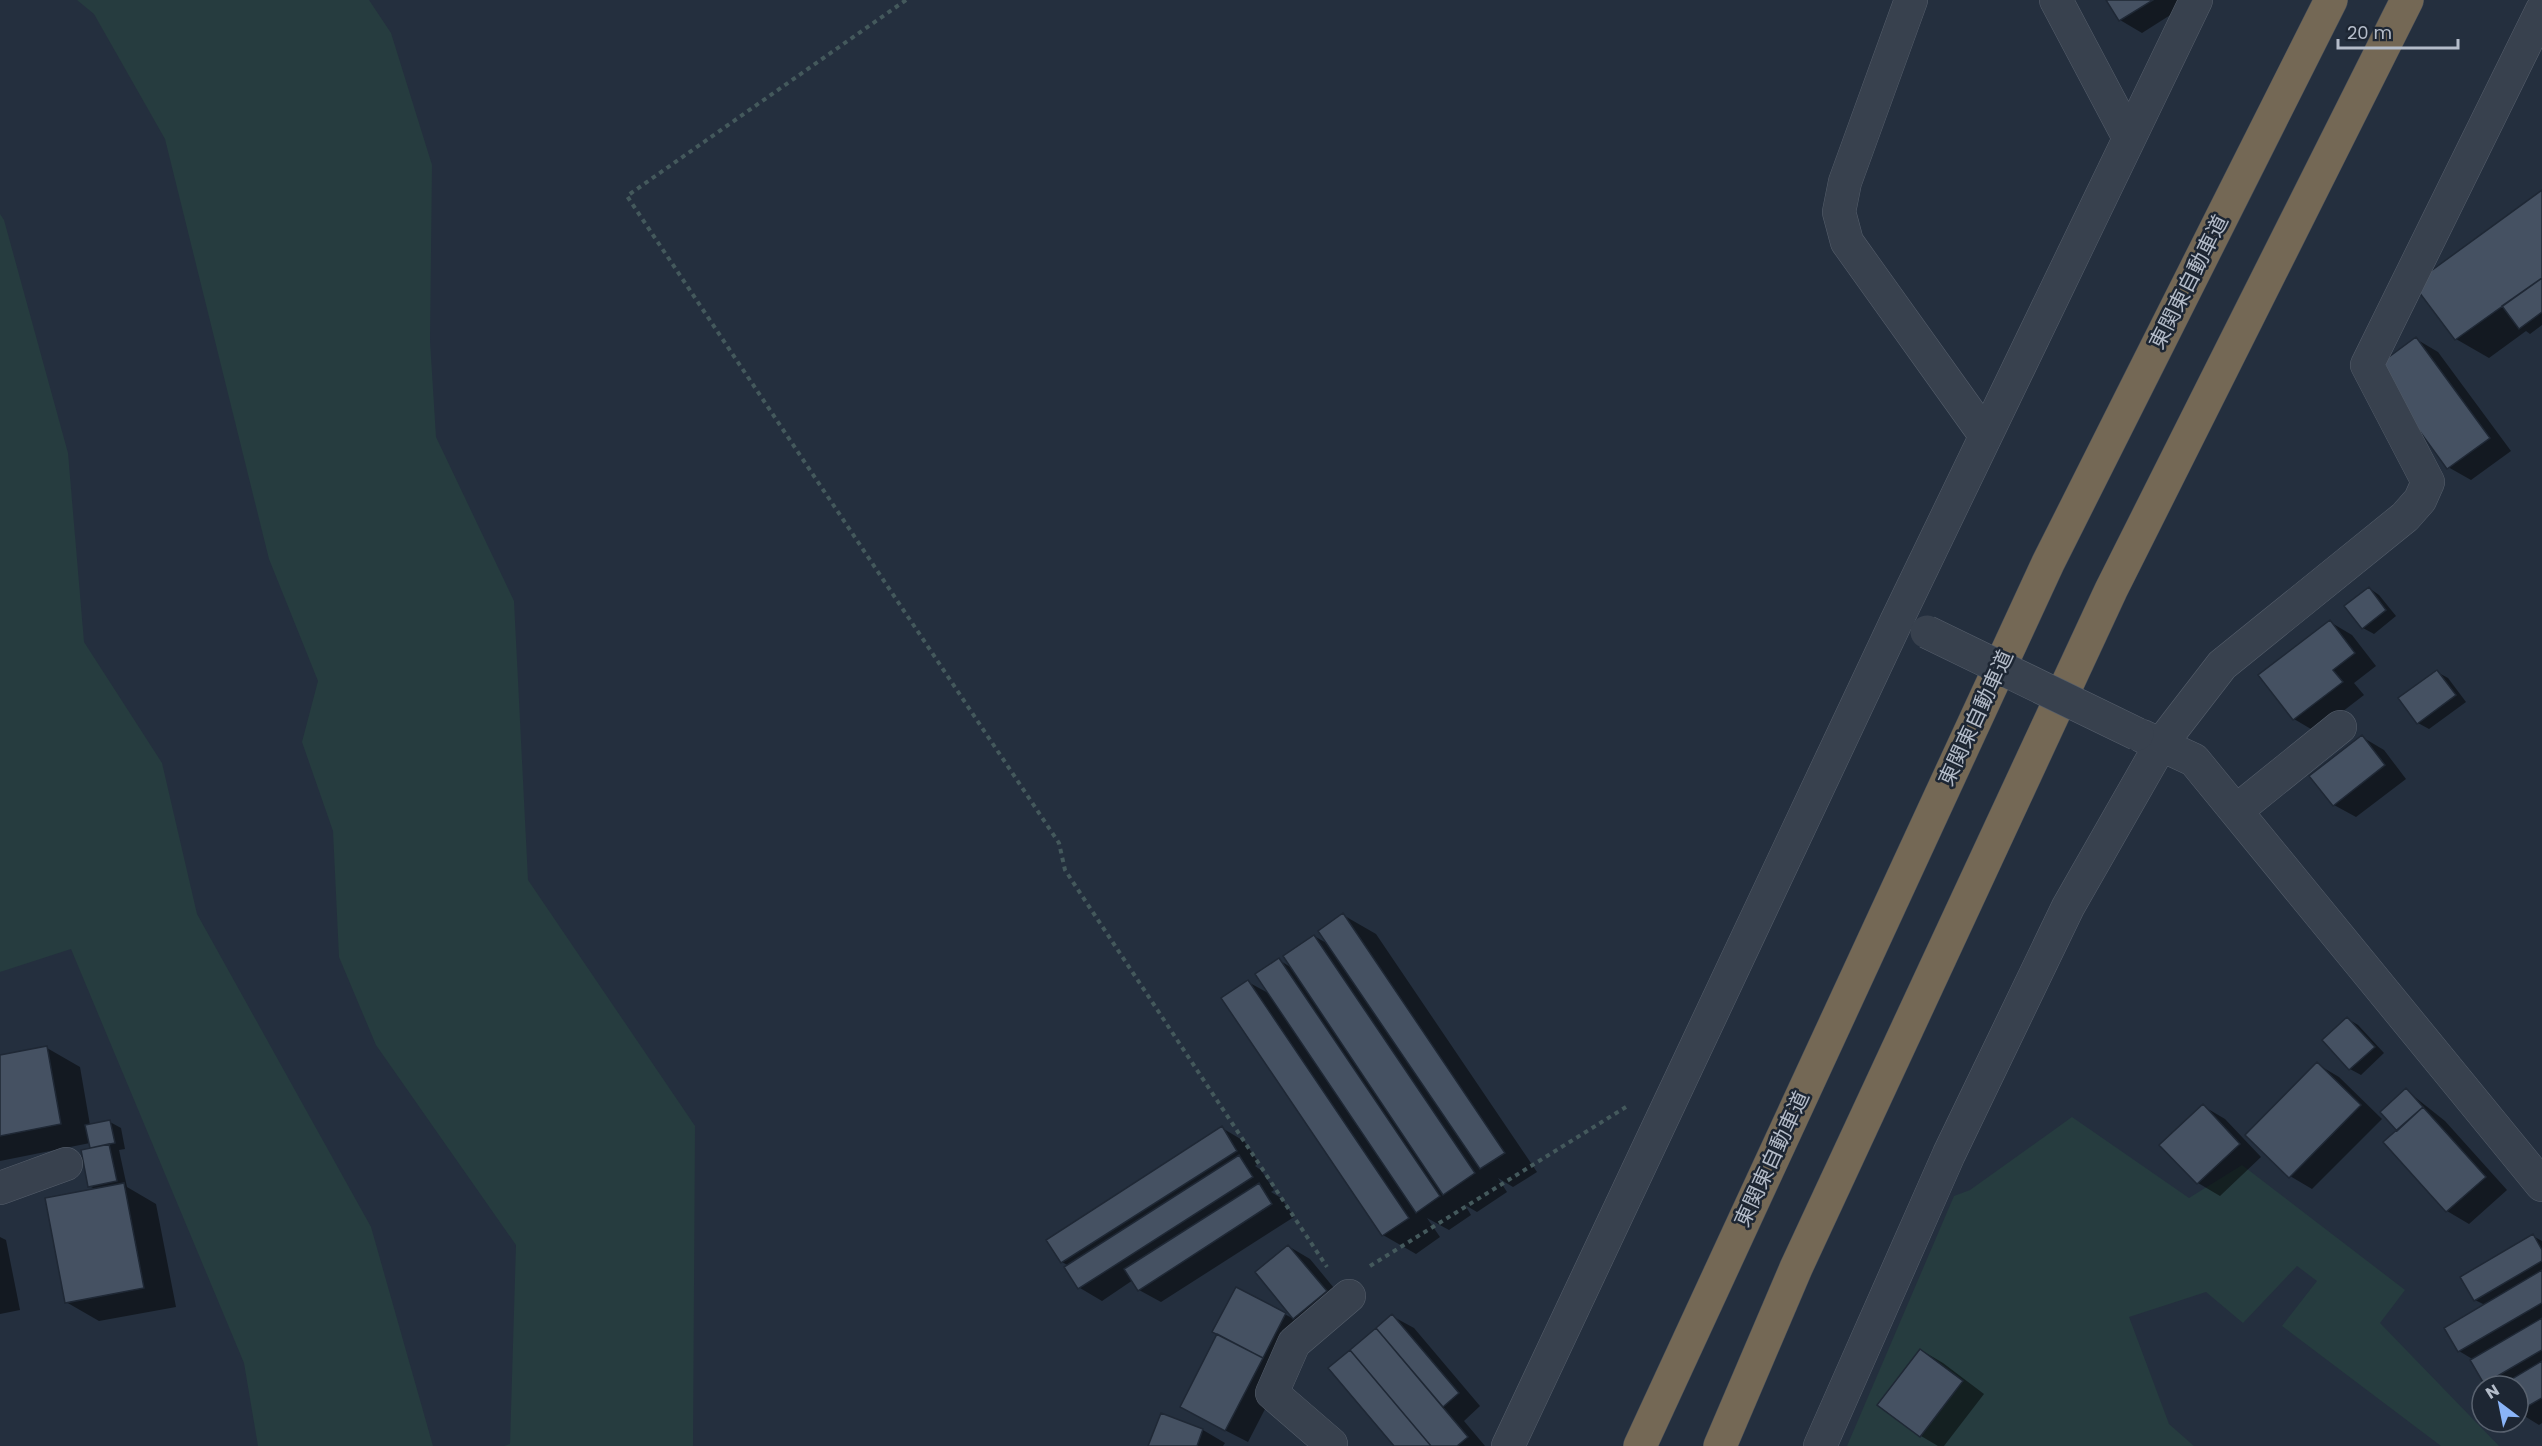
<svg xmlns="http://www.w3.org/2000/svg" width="2542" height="1446" font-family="Poppins,'Noto Sans JP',sans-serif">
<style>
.green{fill:#263c3f}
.shadow{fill:#0007}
.building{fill:#455162;stroke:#1f2835;stroke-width:1.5}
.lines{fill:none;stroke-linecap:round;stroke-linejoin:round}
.minor-casing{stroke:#565f6c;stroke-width:34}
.highway-casing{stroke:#434c59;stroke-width:34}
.path{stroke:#44595c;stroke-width:4;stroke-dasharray:4.5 4.5;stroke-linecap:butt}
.minor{stroke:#38414e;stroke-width:33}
.highway{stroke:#746855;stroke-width:33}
.minor-bridge-casing{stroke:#565f6c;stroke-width:34;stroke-linecap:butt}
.minor-bridge{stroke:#38414e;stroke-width:33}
.labels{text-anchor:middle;stroke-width:5;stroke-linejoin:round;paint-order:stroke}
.street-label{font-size:21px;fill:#b4bcc9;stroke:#1d2633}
</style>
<rect width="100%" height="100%" fill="#242f3e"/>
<path class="green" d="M77,0H369L391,33L432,165L430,341L436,437L514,601L528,880L695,1126L693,1446H504L510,1444L516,1245L376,1045L339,957L333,831L302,742L318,681L269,559L165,139L94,14Z
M0,214L4,220L68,453L84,642L162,763L197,914L371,1227L433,1446H258L244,1363L71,949L0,972Z
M2072,1117L2189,1198L2242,1165L2405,1290L2380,1323L2499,1446H2441L2282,1326L2317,1281L2297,1266L2243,1323L2206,1292L2129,1317L2169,1424L2194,1446H1847L1954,1196L1970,1190Z"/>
<path class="shadow" d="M2107,0H2194L2142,33L2120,20Z
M2542,192V325L2530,334L2526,331L2489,358L2456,339L2415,284Z
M2416,339L2438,352L2511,451L2471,480L2448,467Z
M2369,588L2379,595L2396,616L2374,634L2363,628Z
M2330,622L2352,635L2376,666L2354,683L2364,695L2316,732L2294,719L2260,675Z
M2437,672L2448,678L2466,702L2429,729L2418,723Z
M2362,737L2384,750L2406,779L2356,817L2334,805Z
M1343,915L1376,934L1537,1172L1513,1187L1498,1178L1507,1192L1477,1212L1465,1205L1471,1215L1449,1230L1427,1218L1440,1237L1416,1254L1383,1235L1248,982L1270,994L1279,960L1292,968L1314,936L1330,945Z
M2348,1019L2358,1025L2384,1053L2361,1075L2350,1069L2324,1040Z
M47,1048L80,1067L90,1125L110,1122L121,1128L125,1149L119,1150L127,1187L156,1204L176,1307L99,1321L66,1302L97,1190L89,1186L90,1143L0,1161V1057Z
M2317,1064L2339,1077L2382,1119L2312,1189L2290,1176Z
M2406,1090L2445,1121L2507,1190L2469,1224L2447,1211L2399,1130Z
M2203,1106L2225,1119L2261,1157L2220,1196L2198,1183Z
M1222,1128L1244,1141L1259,1163L1255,1166L1261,1170L1274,1190L1271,1192L1281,1198L1294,1217L1161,1302L1139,1290L1133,1280L1102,1301L1080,1288L1069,1266L1062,1262Z
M2533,1236L2542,1241V1423L2539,1425L2518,1412V1386H2492L2485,1382L2474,1360L2459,1351L2485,1305L2475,1300Z
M0,1237L6,1240L20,1310L0,1314Z
M1288,1246L1310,1259L1348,1305L1308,1326L1248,1442L1203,1419L1219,1334L1236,1289L1296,1320L1257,1272Z
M1392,1316L1414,1328L1480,1406L1464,1421L1485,1446H1396L1330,1368Z
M1921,1350L1943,1363L1984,1394L1944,1446H1938L1921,1436Z
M1162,1415L1203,1430L1225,1443L1223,1446H1150Z"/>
<path class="building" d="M2106,0H2153L2119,21Z
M2542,190V278L2455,340L2413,284Z
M2542,278V312L2519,329L2502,306Z
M2416,337L2490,438L2447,469L2374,368Z
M2369,587L2386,610L2362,629L2344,606Z
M2330,620L2355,653L2333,670L2343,682L2293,720L2258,675Z
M2437,670L2456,695L2417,724L2398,698Z
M2362,735L2385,765L2333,806L2309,776Z
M1343,913L1505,1153L1480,1169L1318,931Z
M1314,935L1475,1173L1443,1195L1283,956Z
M1279,958L1440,1196L1416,1213L1255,974Z
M1248,980L1409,1218L1382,1236L1221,998Z
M2347,1017L2375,1047L2349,1070L2322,1040Z
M47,1046L61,1124L0,1136V1055Z
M2317,1062L2361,1105L2289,1178L2245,1135Z
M2406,1088L2423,1107L2397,1131L2380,1112Z
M2203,1104L2240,1144L2197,1184L2159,1145Z
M2423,1107L2486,1177L2446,1212L2383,1142Z
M110,1120L115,1143L90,1148L85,1125Z
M1222,1126L1237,1151L1061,1263L1046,1240Z
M109,1144L117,1181L88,1187L81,1150Z
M1239,1155L1253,1177L1078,1289L1064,1267Z
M124,1183L144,1288L65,1303L45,1198Z
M1259,1183L1272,1204L1138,1291L1124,1269Z
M2533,1234L2542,1250V1261L2474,1301L2460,1277Z
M1288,1245L1327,1291L1293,1319L1255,1272Z
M2542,1270V1303L2458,1352L2444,1328Z
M1236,1287L1286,1313L1263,1358L1212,1332Z
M1392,1314L1459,1393L1443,1407L1376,1328Z
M2542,1318V1350L2484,1384L2470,1360Z
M1376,1328L1468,1437L1457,1446H1431L1350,1350Z
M1217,1334L1263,1358L1225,1431L1180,1407Z
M1920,1349L1963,1381L1920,1437L1877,1405Z
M1350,1350L1431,1446H1394L1328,1368Z
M2542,1361V1398L2518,1412V1386H2500Z
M1161,1413L1203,1429L1197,1446H1148Z"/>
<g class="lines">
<g class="minor-casing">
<path id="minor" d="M1911,0L1845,182L1839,212L1847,242L1985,435
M2056,0L2128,136
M2142,736L2194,760L2542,1185
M2236,811L2340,727
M0,1188L66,1164
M1329,1446L1331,1444L1272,1393L1294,1343L1349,1296
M1508,1446L1896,622L2196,0
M1820,1446L1949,1154L2068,907L2161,744L2222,665L2405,517L2420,500L2428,482L2367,365L2542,10"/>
</g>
<g class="highway-casing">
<path id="highway" d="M1640,1446L2048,563L2331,0
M1720,1446L1796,1268L2111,590L2407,0"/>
</g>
<path class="path" d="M906,0L627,196L1059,843L1065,870L1327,1267
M1370,1266L1626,1107"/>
<use href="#minor" class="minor"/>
<use href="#highway" class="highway"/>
<g class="minor-bridge-casing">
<path id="minor-bridge" d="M1927,632L2137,734"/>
</g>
<use href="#minor-bridge" class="minor-bridge"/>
</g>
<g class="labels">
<g class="street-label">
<text transform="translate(2189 282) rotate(-63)" y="7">東関東自動車道</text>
<text transform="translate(1976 718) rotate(-65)" y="7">東関東自動車道</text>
<text transform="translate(1772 1159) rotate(-65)" y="7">東関東自動車道</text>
</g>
</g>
<g transform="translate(2500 1404) rotate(328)"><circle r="28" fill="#1d2633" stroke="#59626f" stroke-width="1.5"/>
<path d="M0-4.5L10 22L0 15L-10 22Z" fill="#8ab4f8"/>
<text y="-9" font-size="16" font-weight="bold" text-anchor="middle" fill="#b4bcc9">N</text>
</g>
<path d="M2338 39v9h120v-9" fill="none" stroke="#b4bcc9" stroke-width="3"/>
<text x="2347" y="39" font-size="18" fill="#b4bcc9" stroke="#1d2633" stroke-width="4.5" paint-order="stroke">20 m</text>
</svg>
